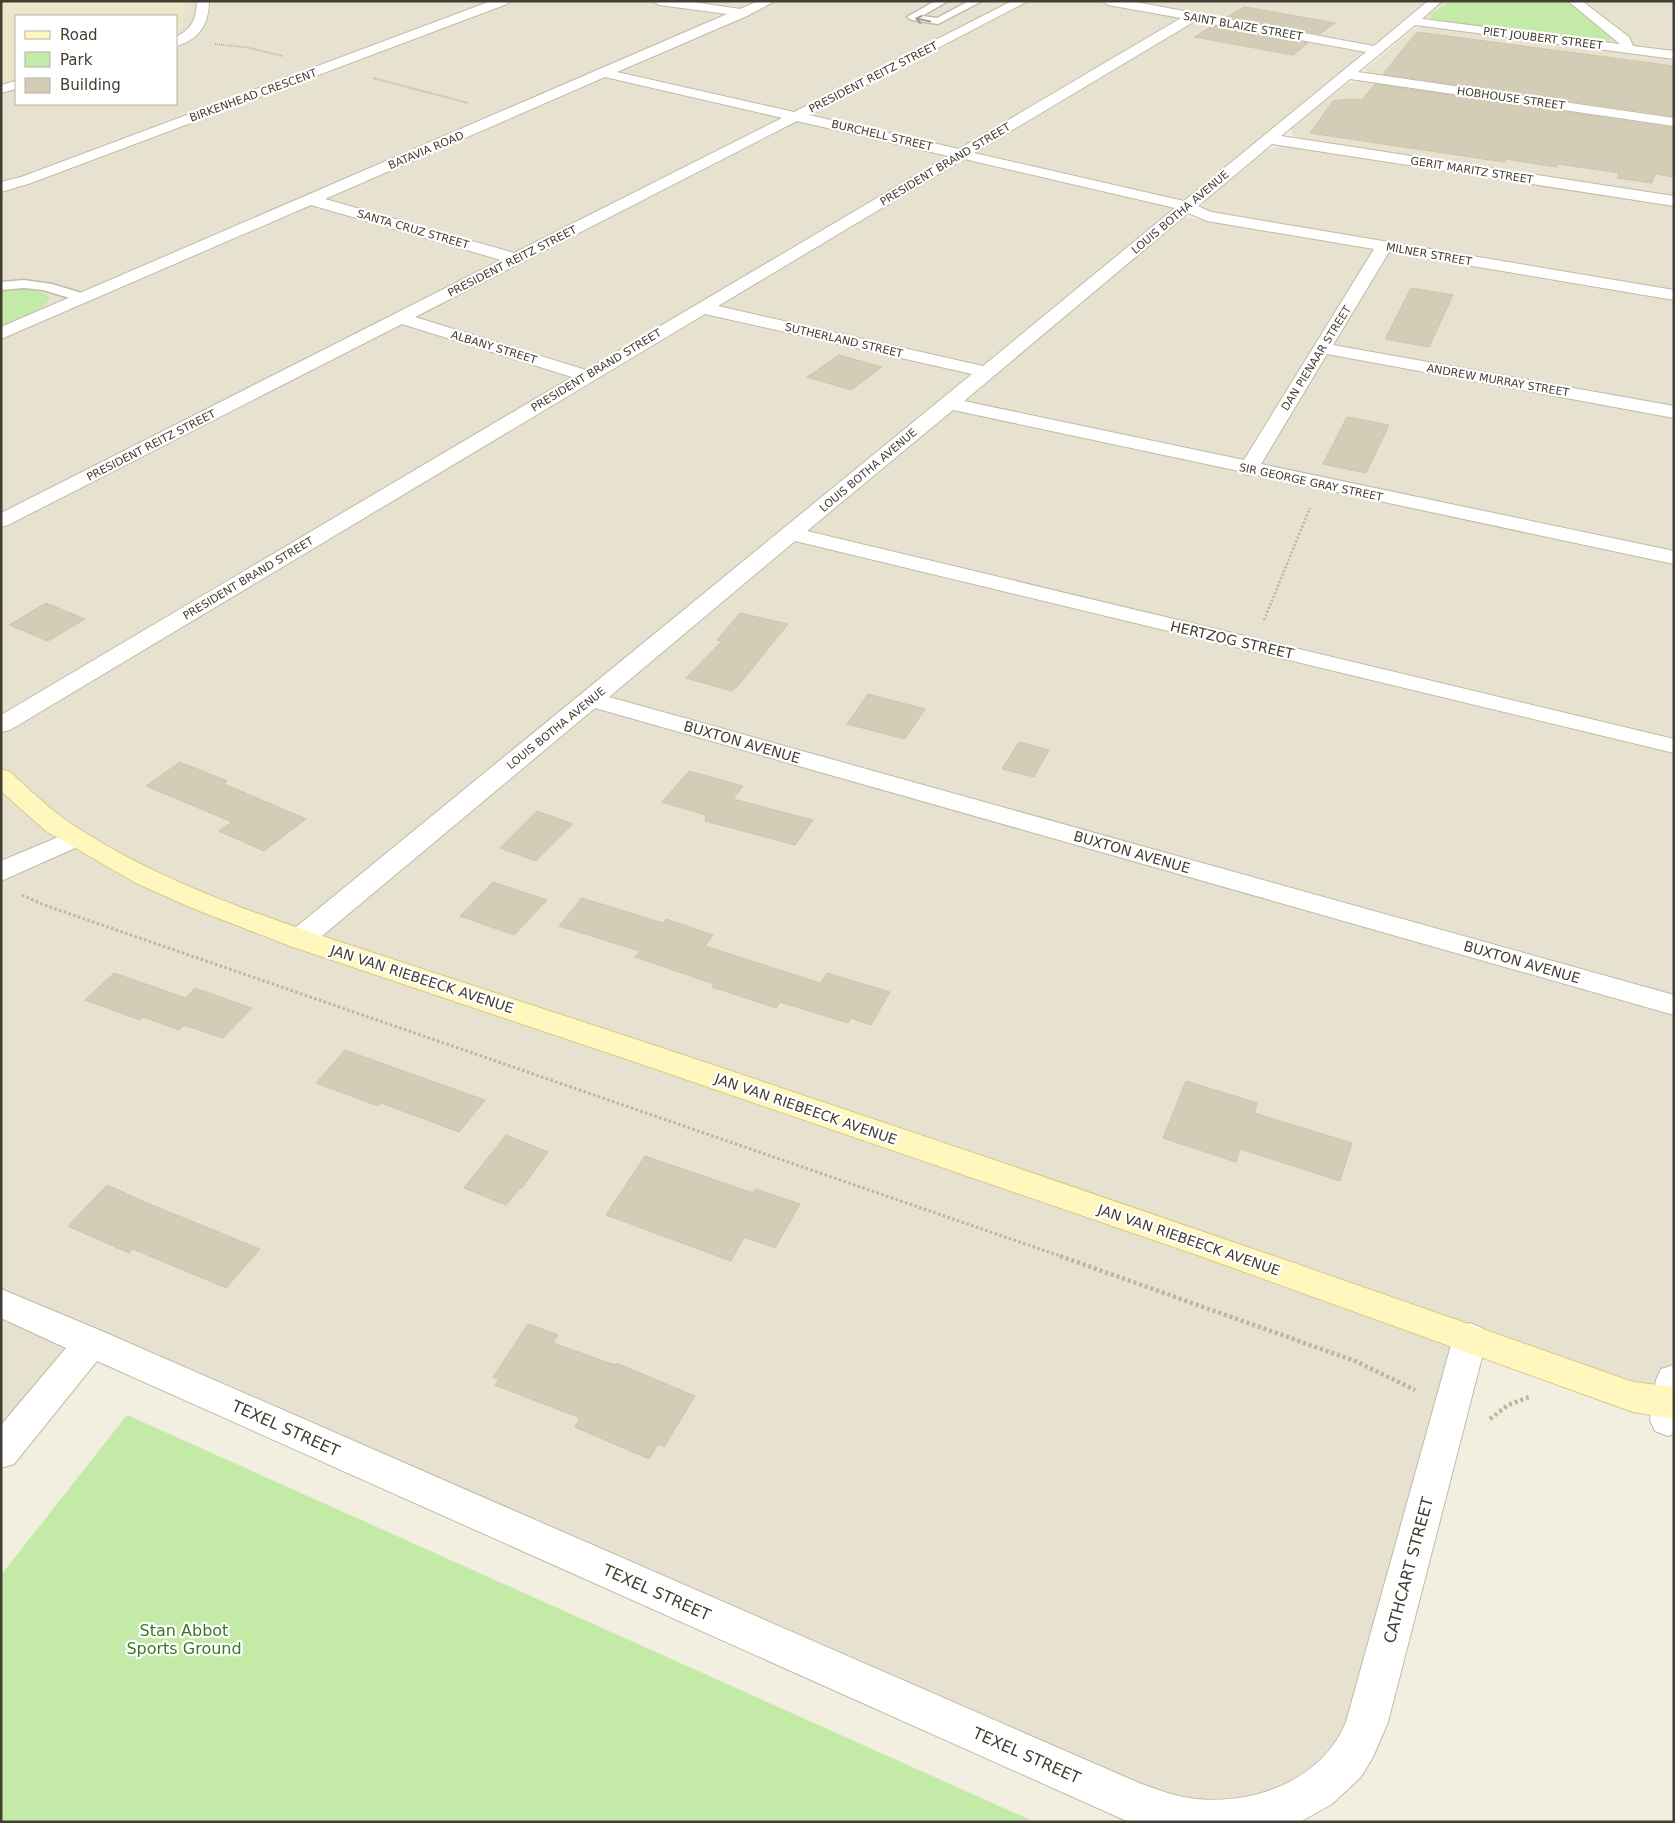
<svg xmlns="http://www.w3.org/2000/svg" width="1675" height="1823" font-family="'DejaVu Sans',sans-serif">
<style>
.residential{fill:#e6e2cf;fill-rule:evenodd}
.education{fill:#ece6ca}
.green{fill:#c3eaa6}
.building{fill:#d3ccb6;stroke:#cfc5a9}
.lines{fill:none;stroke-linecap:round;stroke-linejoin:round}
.lane-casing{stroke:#c0bba6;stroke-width:3}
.street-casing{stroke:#c0bba6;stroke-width:2}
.secondary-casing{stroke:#d5cb8d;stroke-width:2}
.path-far3{stroke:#c0b694;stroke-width:2;stroke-dasharray:1 1;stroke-linecap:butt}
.path-far2{stroke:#c0b694;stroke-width:2.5;stroke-dasharray:2 2;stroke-linecap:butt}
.path-far1{stroke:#c0b694;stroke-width:3;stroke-dasharray:2.5 2.5;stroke-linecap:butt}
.path{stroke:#c0b694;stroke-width:4.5;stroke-dasharray:3 3;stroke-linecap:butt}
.lane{fill:#fff;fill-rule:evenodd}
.street{fill:#fff;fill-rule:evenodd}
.secondary{fill:#fff7be;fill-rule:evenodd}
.oneway{stroke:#a19e98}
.labels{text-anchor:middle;stroke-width:4.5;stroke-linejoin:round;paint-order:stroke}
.far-street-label{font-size:11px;fill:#433e32;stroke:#fff}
.street-label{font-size:14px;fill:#433e32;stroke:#fff}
.near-street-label{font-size:16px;fill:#433e32;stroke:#fff}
.near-park-label{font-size:16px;fill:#397723;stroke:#fff}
</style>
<rect width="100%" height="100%" fill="#f2efe1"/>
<path class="residential" d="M1,1H1674V52L1406,18L1167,214L1674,299V1374L1669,1400L1475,1333L1340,1775L1183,1822L89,1343L1,1449ZM16,16H176V104H16Z
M1419,27H1431L1674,58V119L1373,75L1365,70L1412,30Z
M1360,81L1674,125V197L1303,140L1292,135V128L1346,84Z
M1282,146L1674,205V290L1219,215L1204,210L1202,206L1204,202L1267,150Z"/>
<path class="education" d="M1,1H186L183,25L176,32V16H16V79L1,83Z"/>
<path class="green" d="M1450,1H1567L1612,37L1607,41L1595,42L1437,21L1431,18L1430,15Z
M25,289L35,290L47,295L49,298C44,314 15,320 1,326V291Z
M127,1415L1035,1822H1V1575Z"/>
<path class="building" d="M1244,7L1268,11L1335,23L1320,34L1227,17Z
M1212,26L1308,43L1293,55L1194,37Z
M1417,32L1674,66V116L1383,74Z
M1375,84L1674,128V177L1655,174L1652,183L1617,178L1619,173L1558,164L1556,167L1506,159L1504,162L1310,133L1333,101L1350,99L1362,100Z
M1411,288L1453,295L1429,347L1385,339Z
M839,355L882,367L851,390L807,377Z
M1347,417L1389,425L1366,473L1323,464Z
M46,603L85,619L48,641L9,625Z
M740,613L788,624L738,686L732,691L686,678L722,641L717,640Z
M868,694L925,709L905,739L847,724Z
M1019,742L1049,750L1034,777L1002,769Z
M180,762L227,781L224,784L306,819L264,851L219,831L232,822L146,786Z
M689,771L743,786L733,799L813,820L795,845L705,821L706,815L662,802Z
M537,811L573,824L536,861L500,848Z
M493,882L547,900L514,935L460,916Z
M582,898L663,923L666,919L713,935L705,946L820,983L827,973L890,992L871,1025L851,1018L848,1023L780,1002L776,1008L712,987L714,984L635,957L640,951L559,926Z
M114,973L186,998L195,988L252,1008L223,1038L184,1025L179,1030L143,1017L140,1020L85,1000Z
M345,1050L417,1076L485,1100L459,1132L381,1103L378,1106L316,1083Z
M1186,1081L1257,1103L1254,1113L1352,1143L1340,1181L1240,1149L1236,1162L1163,1138Z
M506,1135L548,1152L522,1188H520L506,1205L464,1188Z
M645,1156L753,1193L756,1189L800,1204L775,1248L744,1237L731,1261L606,1215Z
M107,1185L147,1203L260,1249L226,1288L133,1249L129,1253L68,1226Z
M528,1324L558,1335L553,1343L615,1365L616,1363L695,1396L664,1447L658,1444L649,1459L575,1427L580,1418L495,1385L499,1380L493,1377Z"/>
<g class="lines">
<g class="lane-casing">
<path id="lane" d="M935,1H948L922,16L937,18L969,1H982L938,24L912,20L907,17Z
M24,280L52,284L88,295L90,298L83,302L43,290L24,288L1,290V282Z"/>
</g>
<g class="street-casing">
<path id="street" d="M197,1H209C209,24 199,40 176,46V37C193,28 196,19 197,1Z
M491,1H509L507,4L31,183L1,192V182L21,177Z
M653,1H686L740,9L758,1H775L747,16L617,72L794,112L1012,1H1028L809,115L959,149L1181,18L1108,5L1102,1H1130L1374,46L1428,1H1442L1422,19L1620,44L1568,1H1582L1629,37L1633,46L1674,51V59L1415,25L1358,72L1674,118V126L1350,79L1281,136L1674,196V206L1272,144L1198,206L1211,212L1674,290V300L1389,252L1333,345L1674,406V418L1327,354L1261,464L1674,551V564L1253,474L1248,475L1239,471L953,410L807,531L1674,739V753L795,541L609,697L1674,995V1015L595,708L310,946L300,949L290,946L286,939L290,932L972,374L705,314L10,730L1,732V715L572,377L402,324L8,525L1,527V513L501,260L311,205L1,339V327L727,14L659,5ZM1195,21L1366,52L1184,201L974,153ZM605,77L782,118L514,253L325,199ZM797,121L948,156L586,370L415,317ZM964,159L1175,208L983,366L718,306ZM1188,213L1207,221L1374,249L1244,460L964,401Z
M16,81V89L1,93V85Z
M75,830L84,832L88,838L84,844L1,881V861Z
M1,1289L104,1332L1139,1783C1158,1790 1177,1797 1197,1799C1256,1805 1323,1779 1346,1722L1453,1338L1458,1328L1470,1323L1482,1328L1487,1338L1388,1722L1373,1757L1361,1777L1332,1804L1300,1822H1129L97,1361L14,1464L1,1468V1425L66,1348L1,1318Z
M1674,1365V1434L1668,1436L1655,1431L1650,1420L1656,1380L1661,1369Z"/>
</g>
<g class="secondary-casing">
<path id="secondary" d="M1,769L10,772C29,789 48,808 70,823C161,884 270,919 374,953C471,985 568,1017 665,1049C989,1157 1311,1268 1633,1382L1674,1387V1419L1633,1412L1200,1256L641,1064L290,946L192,908L136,883L46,831L1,791Z"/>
</g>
<path class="path-far3" d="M215,44L245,47L283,56
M373,78L468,103"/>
<path class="path-far2" d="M1264,620L1310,508"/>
<path class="path-far1" d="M22,895L47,906L1063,1257"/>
<path class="path" d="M1060,1256L1355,1361L1415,1390
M1490,1419L1508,1405L1529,1397"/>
<use href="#lane" class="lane"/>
<use href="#street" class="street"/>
<use href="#secondary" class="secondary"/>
</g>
<defs><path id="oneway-shaft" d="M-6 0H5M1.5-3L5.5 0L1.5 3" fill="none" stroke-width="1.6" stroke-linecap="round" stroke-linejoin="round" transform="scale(1.25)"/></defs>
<use class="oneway" href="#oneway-shaft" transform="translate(923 20) rotate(-168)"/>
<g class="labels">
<g class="far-street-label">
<text transform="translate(1243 26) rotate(10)" y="4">SAINT BLAIZE STREET</text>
<text transform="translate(1543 38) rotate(7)" y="4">PIET JOUBERT STREET</text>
<text transform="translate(873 77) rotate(-27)" y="4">PRESIDENT REITZ STREET</text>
<text transform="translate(253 95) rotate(-20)" y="4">BIRKENHEAD CRESCENT</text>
<text transform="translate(1511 98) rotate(8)" y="4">HOBHOUSE STREET</text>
<text transform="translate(882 135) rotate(13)" y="4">BURCHELL STREET</text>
<text transform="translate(426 150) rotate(-23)" y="4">BATAVIA ROAD</text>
<text transform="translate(945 164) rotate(-31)" y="4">PRESIDENT BRAND STREET</text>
<text transform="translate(1472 170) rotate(9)" y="4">GERIT MARITZ STREET</text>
<text transform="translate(1180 212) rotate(-40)" y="4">LOUIS BOTHA AVENUE</text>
<text transform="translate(413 229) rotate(16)" y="4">SANTA CRUZ STREET</text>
<text transform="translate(1429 254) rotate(10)" y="4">MILNER STREET</text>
<text transform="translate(512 261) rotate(-27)" y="4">PRESIDENT REITZ STREET</text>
<text transform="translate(844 340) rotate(13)" y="4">SUTHERLAND STREET</text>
<text transform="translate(494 347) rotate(17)" y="4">ALBANY STREET</text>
<text transform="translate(1316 358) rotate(-58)" y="4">DAN PIENAAR STREET</text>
<text transform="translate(596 370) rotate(-31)" y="4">PRESIDENT BRAND STREET</text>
<text transform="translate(1498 380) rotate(10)" y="4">ANDREW MURRAY STREET</text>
<text transform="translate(151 445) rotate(-27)" y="4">PRESIDENT REITZ STREET</text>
<text transform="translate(868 470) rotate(-40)" y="4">LOUIS BOTHA AVENUE</text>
<text transform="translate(1311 482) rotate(12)" y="4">SIR GEORGE GRAY STREET</text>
<text transform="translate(248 578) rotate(-31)" y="4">PRESIDENT BRAND STREET</text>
<text transform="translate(556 728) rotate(-39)" y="4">LOUIS BOTHA AVENUE</text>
</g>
<g class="street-label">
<text transform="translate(1232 640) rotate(13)" y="5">HERTZOG STREET</text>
<text transform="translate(742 742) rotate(16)" y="5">BUXTON AVENUE</text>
<text transform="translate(1132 852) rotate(16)" y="5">BUXTON AVENUE</text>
<text transform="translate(1522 962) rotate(16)" y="5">BUXTON AVENUE</text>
<text transform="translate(422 979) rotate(18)" y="5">JAN VAN RIEBEECK AVENUE</text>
<text transform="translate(806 1109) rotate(19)" y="5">JAN VAN RIEBEECK AVENUE</text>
<text transform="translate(1189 1240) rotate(19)" y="5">JAN VAN RIEBEECK AVENUE</text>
</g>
<g class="near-street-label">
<text transform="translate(286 1428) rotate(24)" y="6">TEXEL STREET</text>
<text transform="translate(1408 1570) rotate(-75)" y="6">CATHCART STREET</text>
<text transform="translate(657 1592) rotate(24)" y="6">TEXEL STREET</text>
<text transform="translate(1027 1755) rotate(24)" y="6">TEXEL STREET</text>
</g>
<g class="near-park-label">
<text x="184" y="1636">Stan Abbot<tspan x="184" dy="18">Sports Ground</tspan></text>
</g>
</g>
<rect width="1675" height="1823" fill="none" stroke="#433e32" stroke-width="5"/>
<rect x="15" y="15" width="162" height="90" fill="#ffffff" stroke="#b4b2ad"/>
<rect x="25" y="31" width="25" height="8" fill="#fff7be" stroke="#b4b2ad"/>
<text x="60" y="40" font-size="15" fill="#433e32">Road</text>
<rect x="25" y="52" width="25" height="15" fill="#c3eaa6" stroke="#b4b2ad"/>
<text x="60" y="65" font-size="15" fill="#433e32">Park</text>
<rect x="25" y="78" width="25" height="15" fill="#d3ccb6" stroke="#b4b2ad"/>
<text x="60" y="90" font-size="15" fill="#433e32">Building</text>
</svg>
